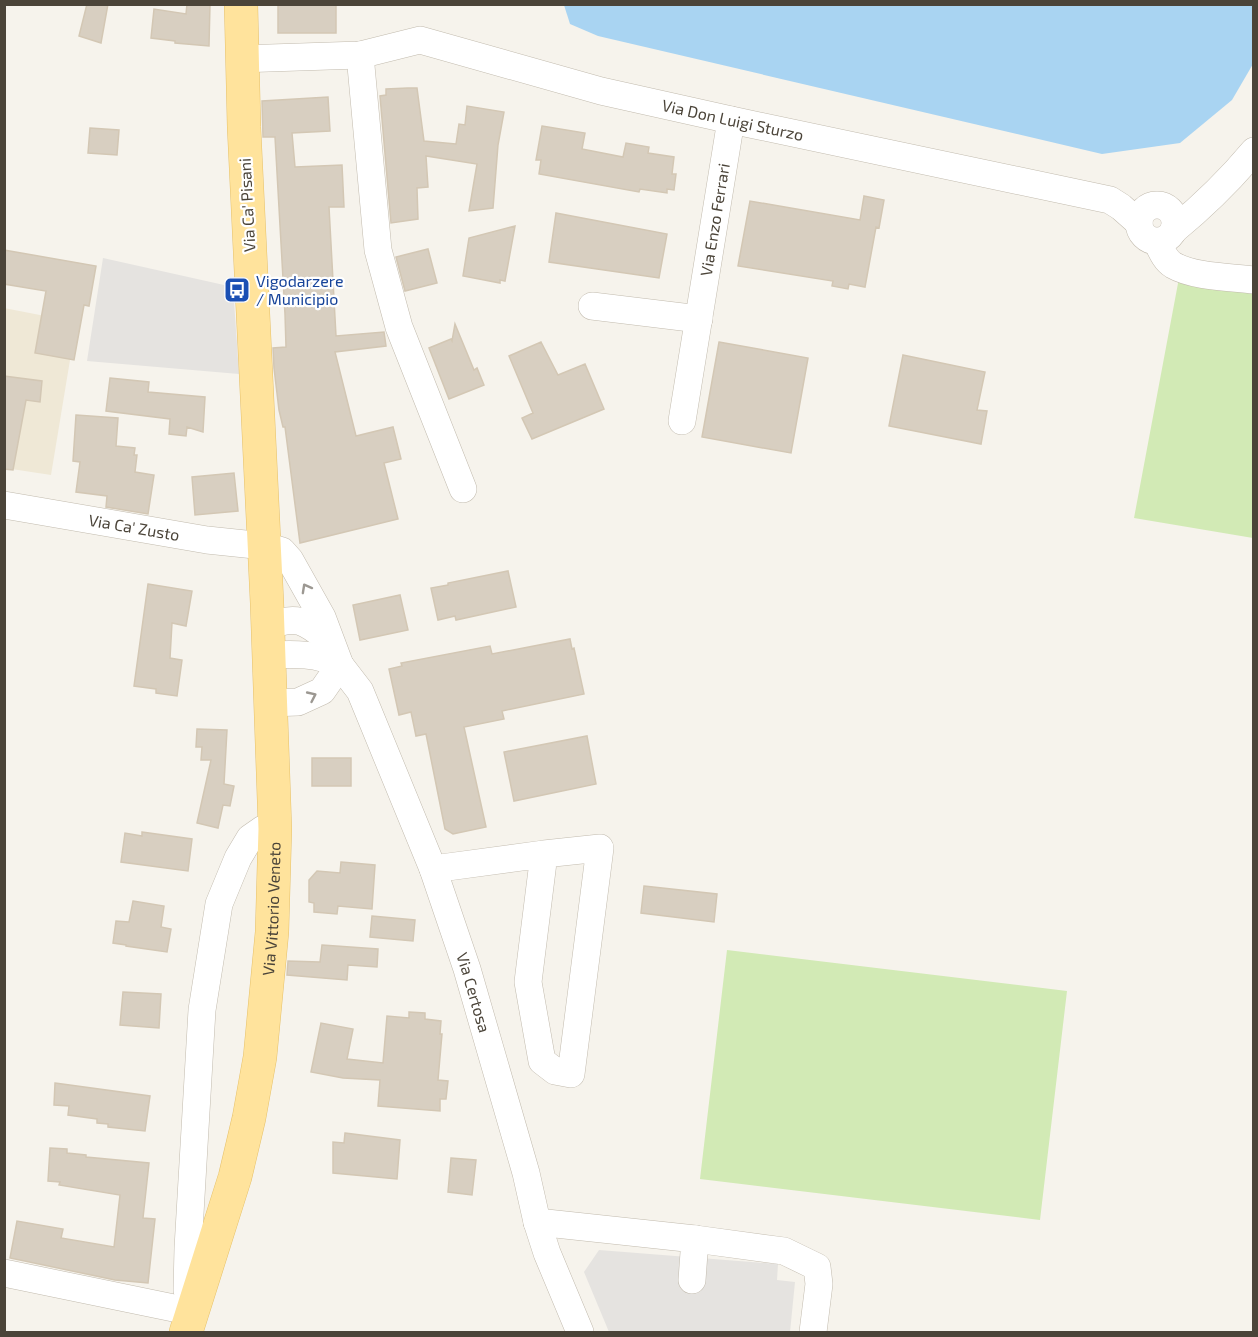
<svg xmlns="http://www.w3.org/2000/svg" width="1258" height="1337" font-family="'Exo 2',sans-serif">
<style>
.education{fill:#efe8d6}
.green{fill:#d2eab5}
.parking{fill:#e5e3e0}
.water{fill:#a9d4f2}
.building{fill:#d8cfc1;stroke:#d3c7b4;stroke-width:1.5}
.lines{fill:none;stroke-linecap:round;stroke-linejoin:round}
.minor-casing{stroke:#c2bbae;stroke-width:28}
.major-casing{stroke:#e6c16a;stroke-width:34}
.minor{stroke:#fff;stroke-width:27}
.major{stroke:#ffe39c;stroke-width:33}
.oneway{stroke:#9c9892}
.labels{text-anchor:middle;stroke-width:4.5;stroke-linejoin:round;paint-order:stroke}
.street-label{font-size:16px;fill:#4b4439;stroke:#fff}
.transit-label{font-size:16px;fill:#164399;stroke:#fff;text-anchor:start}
</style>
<rect width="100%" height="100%" fill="#f6f3ec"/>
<path class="education" d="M4,308L81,323L74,360H70L51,475L5,468Z"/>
<path class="green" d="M1179,278L1253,292V538L1134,518Z
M727,950L1067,991L1040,1220L700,1179Z"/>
<path class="parking" d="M103,258L233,287L239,374L87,361Z
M599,1250L778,1264L777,1280L795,1282L790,1332H609L584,1272Z"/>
<path class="water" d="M564,5H1253V64L1232,100L1180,143L1102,154L598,36L570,24Z"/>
<path class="building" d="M87,4H108L101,43L79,36Z
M187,4H210L209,46L175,43V41L151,38L154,9L186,14Z
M278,4H336V33H278Z
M408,88H417L424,141L456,144L459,124L465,125L467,106L504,112L498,145L493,208L469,211L477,164L426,156L428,187L417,188L418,219L391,223L380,96L386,95V89Z
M328,97L330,131L292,133L295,167L342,165L344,207H329L336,336L384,332L386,346L335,352L356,436L393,427L401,459L384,463L398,519L300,543L285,427H283L279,410L274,368L273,348L286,347L285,314L275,137H263L262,101Z
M542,126L585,133L582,149L623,157L626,143L649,147L648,153L674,157L672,174H676L674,190L667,189V193L640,189L639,192L539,174L541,160H536Z
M90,128L119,130L117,155L88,153Z
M864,196L884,200L879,228L876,227L865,287L849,284L848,289L832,286L833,281L738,266L750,201L860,220Z
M556,213L667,234L659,278L549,262Z
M515,226L505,281L500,280V283L463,276L469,238Z
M428,249L437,283L405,291L396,257Z
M4,250L96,266L89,306L84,305L74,360L35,353L46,291L4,284Z
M455,324L474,370L477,368L484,385L449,399L429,348L451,339L452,341Z
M541,342L558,375L585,364L604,409L532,439L522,418L533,413L509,356Z
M719,342L808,358L791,453L702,437Z
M903,355L985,372L977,410L987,411L981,444L889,426Z
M4,376L42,381L40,402L26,400L13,470L4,469Z
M110,378L149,382L148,392L205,397L203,432L187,427L186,436L169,434L170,419L106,411Z
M76,415L118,418L116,446L135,448L134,455H137L135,472L154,475L148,514L106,507L107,496L76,492L80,462L73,461Z
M234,473L238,511L195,515L192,477Z
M508,571L516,607L456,620L455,616L438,620L431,588L448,585V583Z
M148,584L192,591L186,626L172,623L170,658L182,660L177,696L156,693V689L134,686Z
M400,595L408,630L360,640L353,605Z
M570,639L572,649L574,648L584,694L502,711L504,719L464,727L486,827L453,834L445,829L426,734L416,736L411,712L399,715L389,669L402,666L401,663L490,646L492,654Z
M197,729L227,730L224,784L234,786L230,806L223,805L218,828L197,823L211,760H201L202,747H196Z
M587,736L596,784L514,801L504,752Z
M312,758H351V786H312Z
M142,832L192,839L188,871L121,862L125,833L142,836Z
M341,862L375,865L372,909L338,906L337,914L314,912V903L309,902V880L317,871L340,873Z
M644,886L717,894L714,922L641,913Z
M133,901L164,906L161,927L171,929L167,952L126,946V945L113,943L116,921L129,922Z
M372,916L415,920L413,941L370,937Z
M322,945L378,949L377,967L348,965L347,980L287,975L288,961L320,962Z
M123,992L161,994L159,1028L120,1025Z
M409,1012L425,1013V1019L441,1021L440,1034H442L438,1080L448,1081L446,1099H440V1111L378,1106L380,1080L343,1078L311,1072L321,1023L353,1029L347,1059L383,1063L387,1016L409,1018Z
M55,1083L150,1096L145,1131L108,1127V1124L97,1123V1119L68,1115L69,1106L54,1105Z
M345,1133L400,1140L397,1179L333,1173V1142L344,1143Z
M50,1148L67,1149V1153L86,1155V1157L149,1163L143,1218L155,1219L148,1283L115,1280L10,1258L17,1221L63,1229L61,1238L114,1247L120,1195L59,1185L60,1182L48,1181Z
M451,1158L476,1160L472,1195L448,1192Z"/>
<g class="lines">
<g class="minor-casing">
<g id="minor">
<path d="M360,55L378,250L399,327L463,489"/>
<path id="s1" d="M241,59L360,55L420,40L601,91L731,120L1110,200L1121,207L1139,223"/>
<circle cx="1157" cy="223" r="18"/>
<path d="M1174,230C1203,206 1229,181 1254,151"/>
<path d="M1157,242C1161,250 1165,260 1173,265C1194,277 1230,277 1254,280"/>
<path d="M592,306L699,319"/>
<path id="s2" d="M682,421L731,120"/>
<path id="s3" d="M4,505L207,540L265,546L282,551L290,560L322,617L340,665L360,691L433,869L467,969L526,1173L537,1222L547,1253L580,1332"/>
<path d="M268,626C299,614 306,622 330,641"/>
<path d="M269,655C294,654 318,653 340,665"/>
<path d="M270,703L298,702L322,691L340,665"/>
<path d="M433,869L544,854L528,982L542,1061L555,1071L571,1074L600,848L544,854"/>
<path d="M537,1222L695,1239L692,1280"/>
<path d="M695,1239L784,1251L817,1267L819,1284L813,1332"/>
<path d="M4,1273L193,1312"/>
<path d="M192,1307L187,1290L188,1248L202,1010L219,904L238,858L250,838L263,829H275"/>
</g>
</g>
<g class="major-casing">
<g id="major">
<path id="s4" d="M186,1332L235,1177L249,1118L260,1057L272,932L275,829L267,603L244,127L241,4"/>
</g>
</g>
<use href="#minor" class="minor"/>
<use href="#major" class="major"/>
</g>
<defs><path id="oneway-chevron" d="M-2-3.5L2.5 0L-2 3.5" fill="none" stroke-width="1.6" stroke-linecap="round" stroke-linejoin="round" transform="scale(1.5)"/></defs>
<g class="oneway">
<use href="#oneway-chevron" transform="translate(306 588) rotate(-119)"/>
<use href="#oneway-chevron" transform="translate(312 696) rotate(-25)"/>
</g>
<defs>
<g id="bus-square" transform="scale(1.35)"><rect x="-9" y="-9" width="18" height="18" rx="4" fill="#1a4fb4" stroke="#fff"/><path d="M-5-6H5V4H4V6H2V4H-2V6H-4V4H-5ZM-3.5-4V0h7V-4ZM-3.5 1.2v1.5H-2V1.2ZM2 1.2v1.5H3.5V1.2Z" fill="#fff"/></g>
</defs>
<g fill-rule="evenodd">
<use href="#bus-square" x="237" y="290"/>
</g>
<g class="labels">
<g class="street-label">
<text dy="6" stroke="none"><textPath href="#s1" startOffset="504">Via Don Luigi Sturzo</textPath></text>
<text transform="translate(247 205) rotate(-93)" y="6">Via Ca' Pisani</text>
<text dy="6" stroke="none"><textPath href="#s2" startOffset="204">Via Enzo Ferrari</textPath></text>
<text dy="6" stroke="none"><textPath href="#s3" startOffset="132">Via Ca' Zusto</textPath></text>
<text dy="6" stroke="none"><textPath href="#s4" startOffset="434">Via Vittorio Veneto</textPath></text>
<text dy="6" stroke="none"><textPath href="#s3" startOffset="766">Via Certosa</textPath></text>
</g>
<g class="transit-label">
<text x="256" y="287">Vigodarzere<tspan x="256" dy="18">/ Municipio</tspan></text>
</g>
</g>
<rect width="1258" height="1337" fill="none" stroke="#4b4439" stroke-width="12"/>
</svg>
